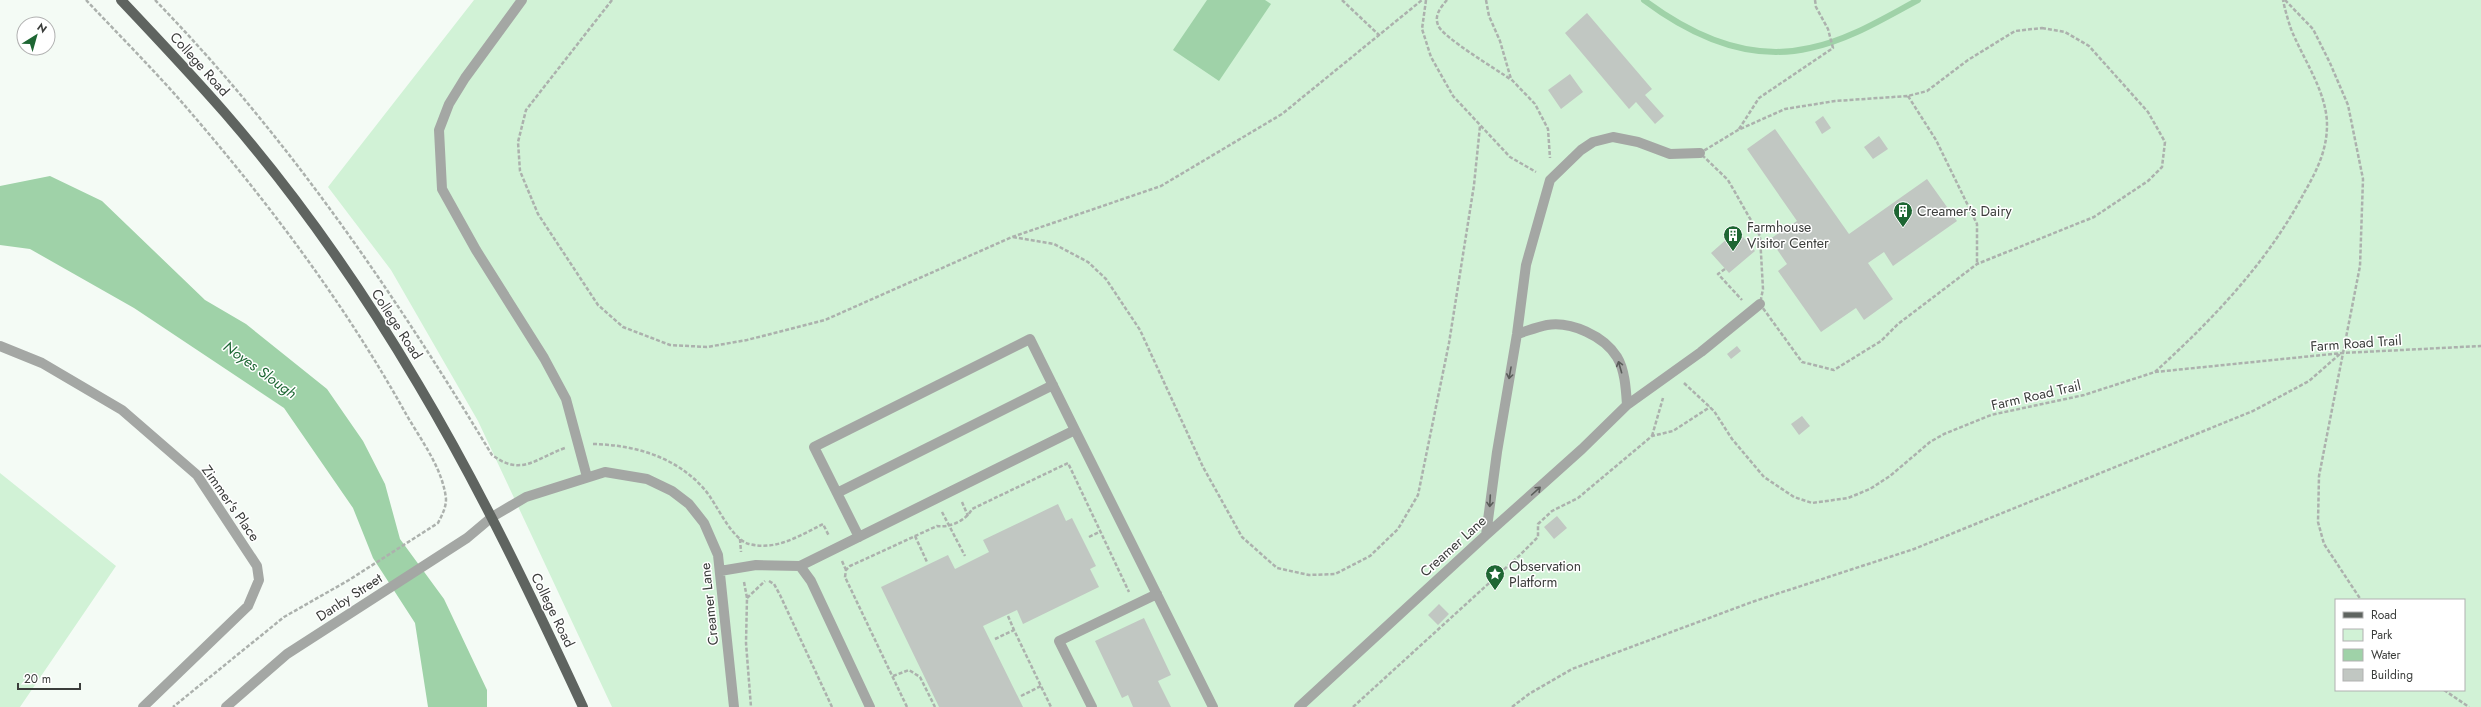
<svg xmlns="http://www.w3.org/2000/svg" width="2481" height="707" font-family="Jost,sans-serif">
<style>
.green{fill:#d1f2d6;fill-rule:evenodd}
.water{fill:#9fd2a8}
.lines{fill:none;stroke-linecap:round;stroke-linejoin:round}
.stream{stroke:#9fd2a8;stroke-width:6}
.building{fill:#c1c7c2}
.path{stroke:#acb1ad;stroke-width:2.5;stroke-dasharray:4 2;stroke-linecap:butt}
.minor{stroke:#a4a7a4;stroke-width:10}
.major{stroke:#5f6460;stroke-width:10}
.oneway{stroke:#5a5d5a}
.labels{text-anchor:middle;stroke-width:3;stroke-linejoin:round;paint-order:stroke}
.street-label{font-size:14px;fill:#3b3d3b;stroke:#fff}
.poi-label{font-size:14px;fill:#3b3d3b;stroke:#fff;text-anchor:start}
.water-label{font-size:15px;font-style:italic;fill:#1e6834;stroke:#fff}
</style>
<rect width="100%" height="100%" fill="#f4fbf5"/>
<path class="green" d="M474,0H2481V707H612L478,421L391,270L328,187ZM2336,600H2464V690H2336Z
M0,473L116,566L20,707H0Z"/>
<path class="water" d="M1207,0H1265L1271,4L1219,81L1173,50Z
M50,176L102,201L205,300L246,324L327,389L363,441L385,484L400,539L444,599L487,690V707H428L415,623L373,558L353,508L284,408L134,308L30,249L0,245V186Z"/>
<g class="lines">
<path class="stream" d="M1644,0C1692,36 1750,62 1810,48C1849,40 1884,18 1918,0"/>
</g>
<path class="building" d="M1587,13L1652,89L1645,95L1664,116L1655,124L1636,102L1629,109L1565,33Z
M1570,74L1583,92L1561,109L1548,90Z
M1823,116L1831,128L1822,134L1815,122Z
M1775,129L1849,234L1927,179L1957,221L1893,266L1884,252L1868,263L1893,299L1864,320L1856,308L1821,332L1778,271L1787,264L1770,239L1797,221L1747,149Z
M1879,136L1888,149L1873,159L1864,147Z
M1737,230L1755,251L1729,273L1711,253Z
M1737,346L1741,351L1731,359L1727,354Z
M1802,416L1810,426L1799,435L1791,424Z
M1058,504L1066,521L1072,518L1096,566L1090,569L1099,587L1023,624L1017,610L983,626L1023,707H939L881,587L948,555L955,569L989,552L983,540Z
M1557,516L1567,528L1554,539L1544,527Z
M1439,604L1449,614L1438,625L1428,615Z
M1144,618L1171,675L1158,681L1171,707H1133L1128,695L1122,698L1095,641Z"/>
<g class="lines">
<path class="path" d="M86,0C119,35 154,70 186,107C268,202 345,304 406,414C421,440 443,469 446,499C446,508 442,515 438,523L349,580L284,617L173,707
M155,0C288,137 394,293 492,455C522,477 536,458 565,448
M612,0L526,110L518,142L520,171L538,214L598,305L623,327L670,345L707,347L747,340L825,320L1012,237L1161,186L1282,114L1422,0
M1342,0L1380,36
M1426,0L1422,29L1431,57L1453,96L1510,157L1536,172
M1447,0C1441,7 1434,15 1438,25C1442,37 1496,69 1510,79
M1486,0L1489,16L1500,41L1511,79L1535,104L1548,129L1550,158
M2285,0L2313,29L2330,63L2348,105L2363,179L2360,266L2319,476L2318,522L2324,544L2361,600
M2042,28L2065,32L2089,46L2148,112L2165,142L2162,167L2148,181L2094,217L1977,264L1898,324L1881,341L1834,370L1802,362L1760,304L1763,289L1760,236L1728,180L1700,153L1738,130L1785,109L1835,101L1908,96L1927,91L1968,60L2015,31Z
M1908,96L1936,140L1977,224V264
M1739,129L1759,98L1833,48L1828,29L1816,7L1815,0
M1013,237L1054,244L1088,262L1106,279L1140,330L1203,467L1242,537L1277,568L1309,575L1335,574L1370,556L1398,529L1418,495L1449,343L1474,185L1480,126
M1725,269L1718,274L1742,300
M2155,372C2213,319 2267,263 2304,193C2316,172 2327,151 2327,125C2327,92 2303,59 2291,29C2288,20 2285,10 2283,0
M1684,383L1714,411L1732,439L1764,477L1794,497L1812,503L1848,498L1870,489L1890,476L1930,442L1944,434L1991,415L2084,395L2155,372L2342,353L2481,346
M1652,436L1663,398
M593,444C635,445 677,457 705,490C717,504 731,539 749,544C776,551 799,536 823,524L829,536
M962,502L968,516
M942,512L965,556
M915,536L927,562
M1089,537L1101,531
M740,539L741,552
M842,561L846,570
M769,581L774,584L780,595L832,707
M744,582L747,598L746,643L751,707
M747,598L765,581
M1008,616L1014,630
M995,639L1014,630L1051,707
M893,676L909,670L920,677L935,707
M2444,690L2469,707
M1021,696L1041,686
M907,707L845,577L846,570L850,566L937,526C949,528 966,521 972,509L1068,463L1129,592
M1353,707L1521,554L1538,537V524L1552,511L1578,498L1652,436L1673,431L1710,407
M1512,707L1529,694L1572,669L1752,602L1914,549L2253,411L2309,381L2341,353"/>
<path class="minor" d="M522,0L465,78L449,104L439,130L442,189L476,250L544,358L566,399L587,477
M1517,334C1527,331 1537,327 1547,325C1571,321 1604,336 1617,357C1625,370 1626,390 1627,405
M0,346L42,363L122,410L197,475L257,566L259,580L248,606L143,707
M837,493L1053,385
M1486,535L1497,452L1517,334L1526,265L1550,180L1581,150L1593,142L1613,137L1638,142L1670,154L1700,153
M859,537L814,447L1030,339L1075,430
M800,566L1075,430L1213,707
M720,571L756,565L800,566L811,581L870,707
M226,707L287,654L467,538L492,517L526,497L605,472L647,479L672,491L689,504L704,523L718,555L734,707
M1092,707L1059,641L1157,594
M1299,707L1486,535L1582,449L1627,405L1701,352L1760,304"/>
<path class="major" d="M121,0C156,37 191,74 225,113C297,196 362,289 418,384C480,488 532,597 583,707"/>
</g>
<defs><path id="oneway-shaft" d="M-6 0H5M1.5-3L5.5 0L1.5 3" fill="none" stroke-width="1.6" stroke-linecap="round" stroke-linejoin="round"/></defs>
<g class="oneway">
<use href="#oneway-shaft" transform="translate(1620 367) rotate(-106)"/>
<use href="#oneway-shaft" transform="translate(1510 373) rotate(100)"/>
<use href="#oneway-shaft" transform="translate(1536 491) rotate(-42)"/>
<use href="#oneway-shaft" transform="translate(1490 501) rotate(93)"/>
</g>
<defs>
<g id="building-pin" transform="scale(1)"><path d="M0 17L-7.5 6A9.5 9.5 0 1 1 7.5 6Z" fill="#1e6633" stroke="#fff"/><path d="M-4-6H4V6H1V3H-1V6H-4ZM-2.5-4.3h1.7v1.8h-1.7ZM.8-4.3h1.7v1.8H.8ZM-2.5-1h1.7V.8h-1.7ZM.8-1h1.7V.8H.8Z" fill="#fff"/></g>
<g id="sight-pin" transform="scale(1)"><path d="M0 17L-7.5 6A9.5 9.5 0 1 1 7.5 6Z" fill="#1e6633" stroke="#fff"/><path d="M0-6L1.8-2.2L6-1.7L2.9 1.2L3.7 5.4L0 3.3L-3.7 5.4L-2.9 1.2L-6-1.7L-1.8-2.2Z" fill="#fff"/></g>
</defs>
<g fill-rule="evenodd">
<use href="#building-pin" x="1903" y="211"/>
<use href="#building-pin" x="1733" y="235"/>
<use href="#sight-pin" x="1495" y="574"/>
</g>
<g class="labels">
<g class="street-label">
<text transform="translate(200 64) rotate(48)" y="5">College Road</text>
<text transform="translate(397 324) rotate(57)" y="5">College Road</text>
<text transform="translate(2356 343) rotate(-4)" y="5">Farm Road Trail</text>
<text transform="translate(2036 395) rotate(-13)" y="5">Farm Road Trail</text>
<text transform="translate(231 503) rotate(55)" y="5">Zimmer's Place</text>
<text transform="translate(1453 546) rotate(-42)" y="5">Creamer Lane</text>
<text transform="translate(349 597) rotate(-33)" y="5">Danby Street</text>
<text transform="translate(709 604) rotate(-96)" y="5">Creamer Lane</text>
<text transform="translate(553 610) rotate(64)" y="5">College Road</text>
</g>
<g class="poi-label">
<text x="1917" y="216">Creamer's Dairy</text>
<text x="1747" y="232">Farmhouse<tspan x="1747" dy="16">Visitor Center</tspan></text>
<text x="1509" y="571">Observation<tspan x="1509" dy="16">Platform</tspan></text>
</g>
<g class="water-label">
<text transform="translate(260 370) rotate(36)" y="5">Noyes Slough</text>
</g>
</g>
<rect x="2335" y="599" width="130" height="92" fill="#ffffff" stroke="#b1b1b1"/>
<rect x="2343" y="612" width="20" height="6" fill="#5f6460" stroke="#b1b1b1"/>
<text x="2371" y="619" font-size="12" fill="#3b3d3b">Road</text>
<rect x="2343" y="629" width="20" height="12" fill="#d1f2d6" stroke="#b1b1b1"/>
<text x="2371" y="639" font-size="12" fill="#3b3d3b">Park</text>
<rect x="2343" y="649" width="20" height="12" fill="#9fd2a8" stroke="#b1b1b1"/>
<text x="2371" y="659" font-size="12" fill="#3b3d3b">Water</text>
<rect x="2343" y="669" width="20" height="12" fill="#c1c7c2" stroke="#b1b1b1"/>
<text x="2371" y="679" font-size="12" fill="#3b3d3b">Building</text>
<g transform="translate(36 36) rotate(37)"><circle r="19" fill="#ffffff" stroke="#b1b1b1"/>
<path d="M0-3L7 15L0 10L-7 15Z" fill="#1e6633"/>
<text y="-6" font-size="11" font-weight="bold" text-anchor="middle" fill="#3b3d3b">N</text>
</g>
<path d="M18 683v6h62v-6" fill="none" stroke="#3b3d3b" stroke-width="2"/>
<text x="24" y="683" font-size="12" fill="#3b3d3b" stroke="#ffffff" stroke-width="3" paint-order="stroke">20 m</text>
</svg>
